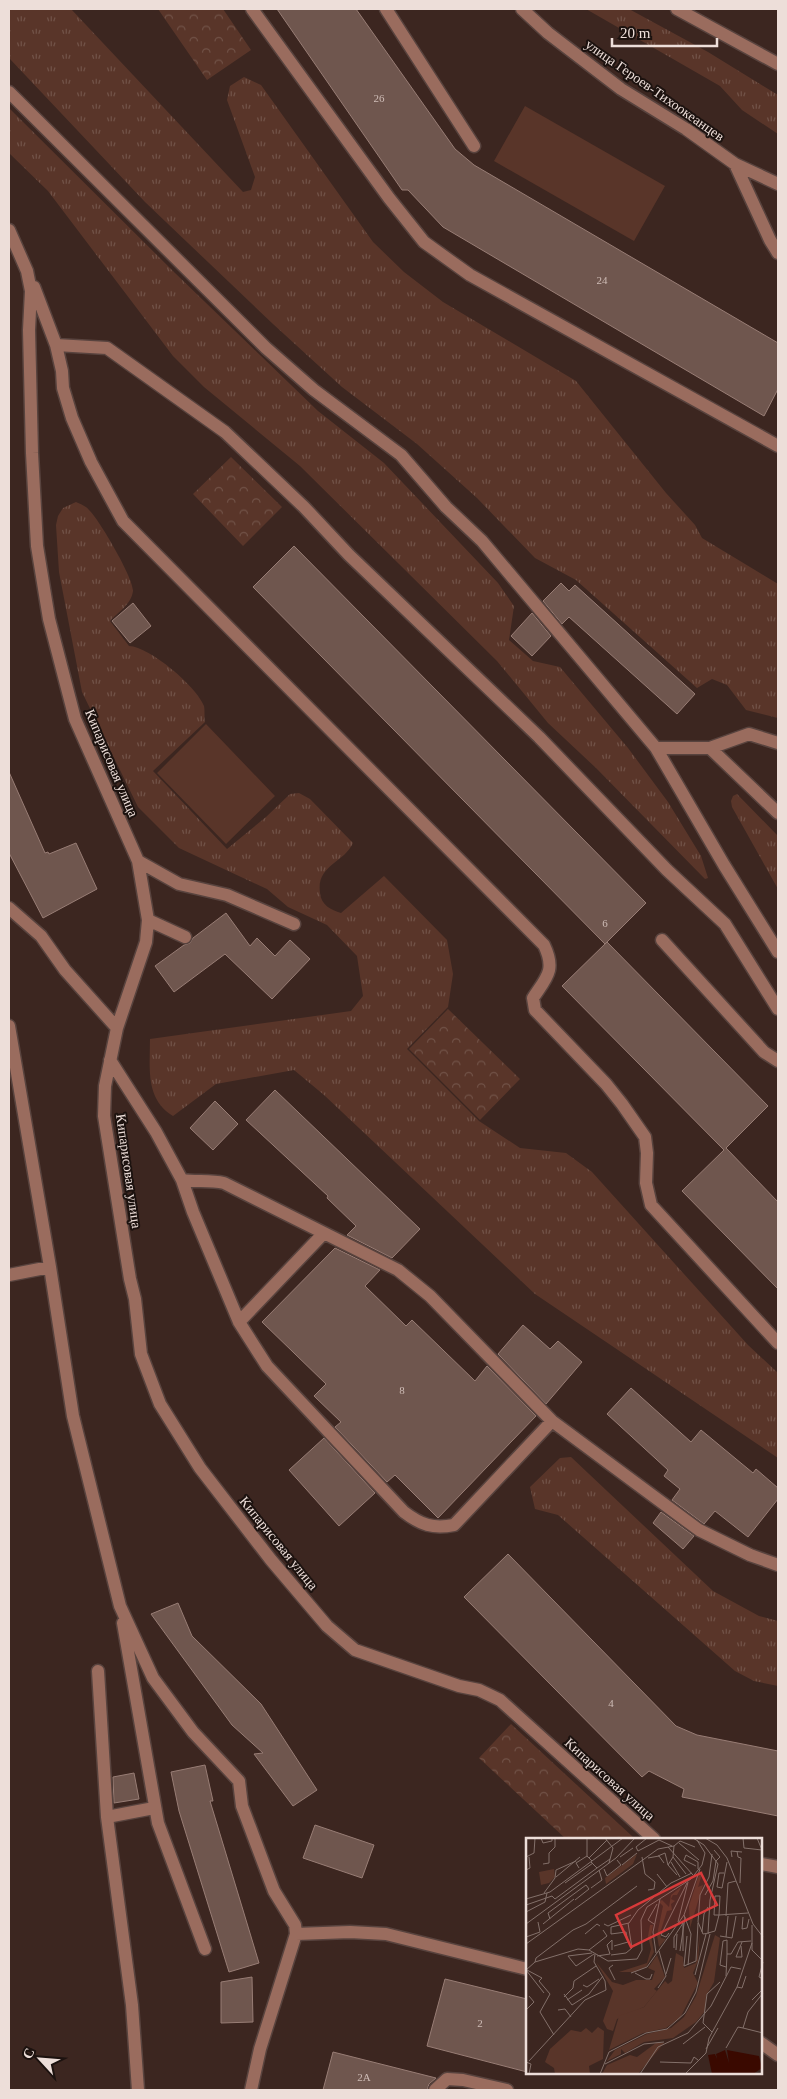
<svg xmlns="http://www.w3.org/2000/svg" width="787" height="2099" font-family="Georgia,serif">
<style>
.grass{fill:url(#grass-tufts)}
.park{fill:url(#park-crowns)}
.garden{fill:#593529}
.building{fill:#6f564e;stroke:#987d75}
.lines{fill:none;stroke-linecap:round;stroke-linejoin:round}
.minor-casing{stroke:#58433e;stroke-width:15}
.minor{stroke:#9a6c5e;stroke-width:12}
.labels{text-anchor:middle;stroke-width:4;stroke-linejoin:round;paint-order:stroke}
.number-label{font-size:11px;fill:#cebcb6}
.street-label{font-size:14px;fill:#edded9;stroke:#1c120f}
.inset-road{fill:none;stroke:#83706a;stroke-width:1}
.view{fill:#d83a3a;fill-opacity:0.15;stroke:#d83a3a;stroke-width:2.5}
.inset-edge{fill:none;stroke:#edded9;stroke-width:2.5}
</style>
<defs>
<pattern id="grass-tufts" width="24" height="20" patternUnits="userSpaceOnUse" patternTransform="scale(1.25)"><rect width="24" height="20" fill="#593529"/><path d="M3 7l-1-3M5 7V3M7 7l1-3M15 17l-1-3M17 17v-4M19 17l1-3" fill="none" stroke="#715247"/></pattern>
<pattern id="park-crowns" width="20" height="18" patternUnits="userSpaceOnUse" patternTransform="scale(1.25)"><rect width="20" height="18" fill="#593529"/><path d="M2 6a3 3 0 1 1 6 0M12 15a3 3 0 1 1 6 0" fill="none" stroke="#715247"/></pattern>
</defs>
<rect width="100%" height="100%" fill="#3c2620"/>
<path class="grass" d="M9,9H71L243,192L251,190L255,177L227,100L230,86L244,77L261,85L373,242L404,272L443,302L576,381L666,493L695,525L702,538L778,584V718L746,710L727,685L712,679L697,688L576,580L535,558L477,498L417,444L342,387L273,324L145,202L10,59L9,56Z
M586,9H629L708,52L778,95V134L742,110L720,86Z
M9,108L175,273L318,411L384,463L498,583L514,606L509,640L533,661L560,667L628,748L668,802L701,856L708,878L705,879L596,768L548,723L497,661L300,466L204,387L173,356L48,191L9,153Z
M76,502C80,504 86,506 89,510C99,519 134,579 133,591C131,605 118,612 110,621L129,646C150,647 196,686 204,706C205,711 204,718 205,722L153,771L227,849L266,817L290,794L299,793L310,799L353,843C344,863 316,865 320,893C321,905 331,910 341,913L384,876L447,940L453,974L448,1007L407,1049L479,1121L520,1148L566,1153L592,1172L748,1345L778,1373V1458L535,1294L324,1095L294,1070L216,1084L173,1116C145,1099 150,1068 150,1039L351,1011L363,996L357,956L327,925L288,907L267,889L179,848L138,807L82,692L59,572L56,525L58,516L63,508Z
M737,794L778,836V889L732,807L731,801L733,796Z
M571,1457L713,1591L759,1616L778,1621V1686L754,1681L735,1671L558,1515L535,1509L530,1487L560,1458Z"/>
<path class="park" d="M158,9H223L251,50L207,80Z
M231,457L282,507L243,546L193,494Z
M448,1009L520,1079L480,1120L409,1049Z
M511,1724L633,1837L631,1839H566L479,1758Z"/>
<path class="garden" d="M525,106L665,186L634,241L494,161Z
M206,724L275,796L226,844L157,773Z"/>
<path class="building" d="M277,9H356L455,149L474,165L778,343V389L764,416L443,227L408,190H402Z
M294,546L646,903L605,944L253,587Z
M561,583L569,591L575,585L695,694L677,714L569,617L562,624L543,601Z
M133,603L151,626L130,643L112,621Z
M532,613L551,636L532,656L511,636Z
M9,772L45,853L48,852L49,854L76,843L97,889L43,918L9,853Z
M226,913L250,946L257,938L275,956L290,940L310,959L272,999L225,954L174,992L155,966L184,945L190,943L193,938Z
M607,942L768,1106L726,1148L778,1202V1289L682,1191L724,1150L562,986Z
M275,1090L420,1229L392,1258L347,1235L356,1226L327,1198L328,1196L246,1120Z
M215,1101L238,1124L213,1150L190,1128Z
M335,1248L380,1270L365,1286L406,1326L412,1320L475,1381L487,1366L536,1416L438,1518L395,1475L387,1482L335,1427L341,1422L314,1396L326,1384L262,1322Z
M523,1325L550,1349L558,1341L582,1362L546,1404L498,1354Z
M631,1388L691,1442L701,1430L753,1473L756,1469L778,1488V1499L748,1537L715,1511L704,1524L672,1500L680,1489L664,1476L668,1470L607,1414Z
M324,1438L375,1493L339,1526L289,1470Z
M661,1512L694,1536L683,1549L653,1523Z
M508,1554L676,1726L697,1735L778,1751V1816L682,1797L684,1789L649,1771L642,1777L464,1597Z
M178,1603L192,1636L261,1704L317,1790L293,1806L254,1754L263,1753L232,1725L151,1614Z
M205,1765L213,1801H210L259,1963L229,1972L179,1811L171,1772Z
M134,1773L139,1799L114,1803L113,1777Z
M315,1825L374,1845L362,1878L303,1858Z
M252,1977L253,2022L221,2023V1982Z
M445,1979L527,1999V2072L427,2046Z
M333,2052L436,2078L429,2084L427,2090H323Z"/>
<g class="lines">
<g class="minor-casing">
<path id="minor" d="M252,9L389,198L424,242L470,275L778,446
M386,9L474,146
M522,9L548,33L621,89L686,129L735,164L778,184
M677,9L778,64
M9,92L266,348L314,390L401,455L446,507L482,541L656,748
M735,164L770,240L778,253
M9,230L27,271L31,291L29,330L32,453L37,546L49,619L75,719L138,861L148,920L146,942L117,1028L105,1086L104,1116L130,1279L135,1299L141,1354L160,1404L200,1468L271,1560L327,1626L355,1650L459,1686L479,1690L500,1700L654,1839
M34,287L56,345L62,371L63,388L72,418L91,462L123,521L544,945C556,970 547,977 533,998L535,1010L606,1084L622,1104L645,1137L647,1153L646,1183L651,1205L778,1343
M56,345L107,348L225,432L304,507L349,555L539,737L667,870L725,924L778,1009
M778,743L749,734L710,748H656L724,865L778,952
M710,748L778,813
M138,861L179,884L227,895L294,924
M9,908L41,936L65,970L117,1028
M148,920L185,937
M662,940L764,1052L778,1061
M9,1026L50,1267L73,1416L120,1606L153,1678L193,1732L239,1781L242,1806L274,1891L295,1925L296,1934L260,2049L251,2090
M110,1060L156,1132L182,1180C196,1182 210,1180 224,1183L398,1270L430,1296L552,1421L699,1530L750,1555L778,1565
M182,1180L193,1212L239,1322L267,1366L404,1512C421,1525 433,1529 454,1525L552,1421
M9,1275L50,1267
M239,1322L323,1234
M123,1623L158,1823L205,1949
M98,1671L107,1817
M761,1864L778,1867
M296,1934L350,1932L386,1934L527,1969
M761,2043L778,2055
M138,2090L132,2005L107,1817L154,1808
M435,2090L447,2079L463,2080L507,2090"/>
</g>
<use href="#minor" class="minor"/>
</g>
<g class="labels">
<g class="number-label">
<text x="379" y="102">26</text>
<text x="602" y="284">24</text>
<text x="605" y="927">6</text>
<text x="402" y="1394">8</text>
<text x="611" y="1707">4</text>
<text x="480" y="2027">2</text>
<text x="364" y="2081">2А</text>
</g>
<g class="street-label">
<text transform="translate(655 90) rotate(35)" y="5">улица Героев-Тихоокеанцев</text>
<text transform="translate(112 763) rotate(67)" y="5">Кипарисовая улица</text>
<text transform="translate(129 1171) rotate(82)" y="5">Кипарисовая улица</text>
<text transform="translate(279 1543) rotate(51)" y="5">Кипарисовая улица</text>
<text transform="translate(610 1779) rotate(42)" y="5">Кипарисовая улица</text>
</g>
</g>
<g transform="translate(526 1838)">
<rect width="236" height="236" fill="#3c2620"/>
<path d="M111,16L107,26L80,46L79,40ZM177,33L172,49L177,47L164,90L163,68L173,37ZM156,48L151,57H147L145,61L149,63L145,66L146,72L141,73L134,95L135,100L140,101L133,109L131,97L137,68L133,64L136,62L143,69L145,57ZM124,87H127L125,98L128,114L120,129L108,134H93L121,125L125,111L122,98ZM131,117L139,139L128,151L131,153L118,169L91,181L87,193L81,191L77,183L87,153L70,124L86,144L97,147L110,142H126L129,133L122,130Z" fill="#593529"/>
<path d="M28,31L29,39L23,45L15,47L13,34ZM174,95L172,123L167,135L172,145L154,180L140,190L117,195L83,212L93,178L118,169L139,143L142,146L146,143L150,115L157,119L158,130L170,125ZM189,97L194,100L188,144L180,158L179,173L170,184L147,200L118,204L99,215L95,211V216L81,223L89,212L121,196L145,190L158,179L170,158ZM72,189L78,193L77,221L63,228L64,236H29L28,230L19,224L24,211L45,192L55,194L60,190L66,195ZM130,205H138L112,236H76L81,227L104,217L111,219Z" fill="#593529"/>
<path d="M199,212L203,225L201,212L233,218L236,230L227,236H186L182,217L189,216L191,221L190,216Z" fill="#3a0900"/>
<path class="inset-road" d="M15,0L17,5L26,3V0M61,0V18L66,23M79,0L87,10L83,25M121,0L110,9L112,13L133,2L146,8M167,0L178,7L192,26L184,62L182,95L189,93L193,77L222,75M179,0L191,7L201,20L227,86L237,99M217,0L218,10L236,12L231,0M153,5L173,22M148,8L147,19L160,36M142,9L167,37M211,13L212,19L215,20L214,45M132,18L139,15L142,27M0,19L8,15L9,0M94,19L107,10M116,19L119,36L129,44L128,51L122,52M147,19L142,27L151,37M206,19L205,13L216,14M63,20L81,2M122,20L133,18L138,25M145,24L154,39M17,26L23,25V15L29,9V0M96,27L111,15M170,28L158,22L160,17L172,24V31M53,30L50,25L61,18M71,30L84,21M78,31L81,38L95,27L91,22M0,32L4,30L3,19M131,36L141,49M30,39L54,19M39,45L67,25M65,50L76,42L73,32M196,50L201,24M196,50L191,49L193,35H198M18,55L29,40L30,32L50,23M179,57L187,43L190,23L194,19L188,12M189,58H194L193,77H188ZM0,61L24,54L97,0M0,67L26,58L29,61L71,30L65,24M0,74L19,64L21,55M158,77L174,31M200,78L202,45L210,43M217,79L216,91L221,90L223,81M24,81L22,75L60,47L63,51L49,62M152,84L162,44M0,86L90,20L109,0M17,86L48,61M78,86L82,88L105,77M128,86L122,82L131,66M226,87V112L237,123M176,94L178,76L182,69M143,95L140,99L135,97L161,45M183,95L177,96L172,84L174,57L183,39L186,16M59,96L71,86L74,88M161,98L158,128L170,123L172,85M194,98L206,100L210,78M0,99L14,94L12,84M200,99L202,78M201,102V116H205L212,104L225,103M0,106L132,11L148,8L154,3L169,9M88,108L102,104L100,94L85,96V89L103,85L112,72L145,45L166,35M215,108L216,119H210L216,104M148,110V99L157,85V113M63,112L81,98L77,92M150,112L151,96M154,113L159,79M66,115L42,118L50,128L68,116M130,115L127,94L134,61M85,117L100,115L106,110L102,85M71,118L84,116L81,107L86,102V112M9,124L10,120L47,92L60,86L111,48M237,124L233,139L237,141M87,127L83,130L89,142M200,129L194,127L197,103L201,102M0,132L9,124L52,111L63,112L82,123L111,121L116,112L115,82L121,69L165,41L176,27L179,15L171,2M0,132L18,155M1,132L16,140L13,143L24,156L14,174L28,197M105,135L121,129L158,77L165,96L162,127M109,135L120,141H124L126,136M140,136L145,120M169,137L180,96M200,138L201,116M57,147L61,149L73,141M211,149L216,150L220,138M132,150L140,138L133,113M237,155L222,174L217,190L237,195M38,156L46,167L63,156L77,138M38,159L47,150L48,143L70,128M41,162L56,152M226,162L237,151M0,172L8,164L3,158M32,172L39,171L45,179M186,194L177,185L181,156L194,144M157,206L179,189M200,210L212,189L217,190M180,211L192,190M3,223L59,162L80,152L79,143L68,124L69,116M0,224L5,226L3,236M134,224L165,225L168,219L172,222M79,226L118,206L138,204M74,236L83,214L120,195L141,191L159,175L170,154L184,96M114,236L132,209L162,195L185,168L205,129L215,131M159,236L180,215L183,200L211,149L226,105"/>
<path class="view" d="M175,35L191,67L105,109L90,77Z"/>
<rect width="236" height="236" class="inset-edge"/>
</g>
<rect width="787" height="2099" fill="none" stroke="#edded9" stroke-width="20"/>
<g transform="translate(40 2059) rotate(296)" stroke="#1c120f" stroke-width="4" paint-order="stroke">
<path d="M0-4L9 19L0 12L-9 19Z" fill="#edded9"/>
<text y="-8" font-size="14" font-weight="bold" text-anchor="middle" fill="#edded9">С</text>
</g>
<path d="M612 38v8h105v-8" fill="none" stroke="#edded9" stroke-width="2.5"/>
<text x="620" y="38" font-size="15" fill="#edded9" stroke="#1c120f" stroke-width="4" paint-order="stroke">20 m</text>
</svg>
